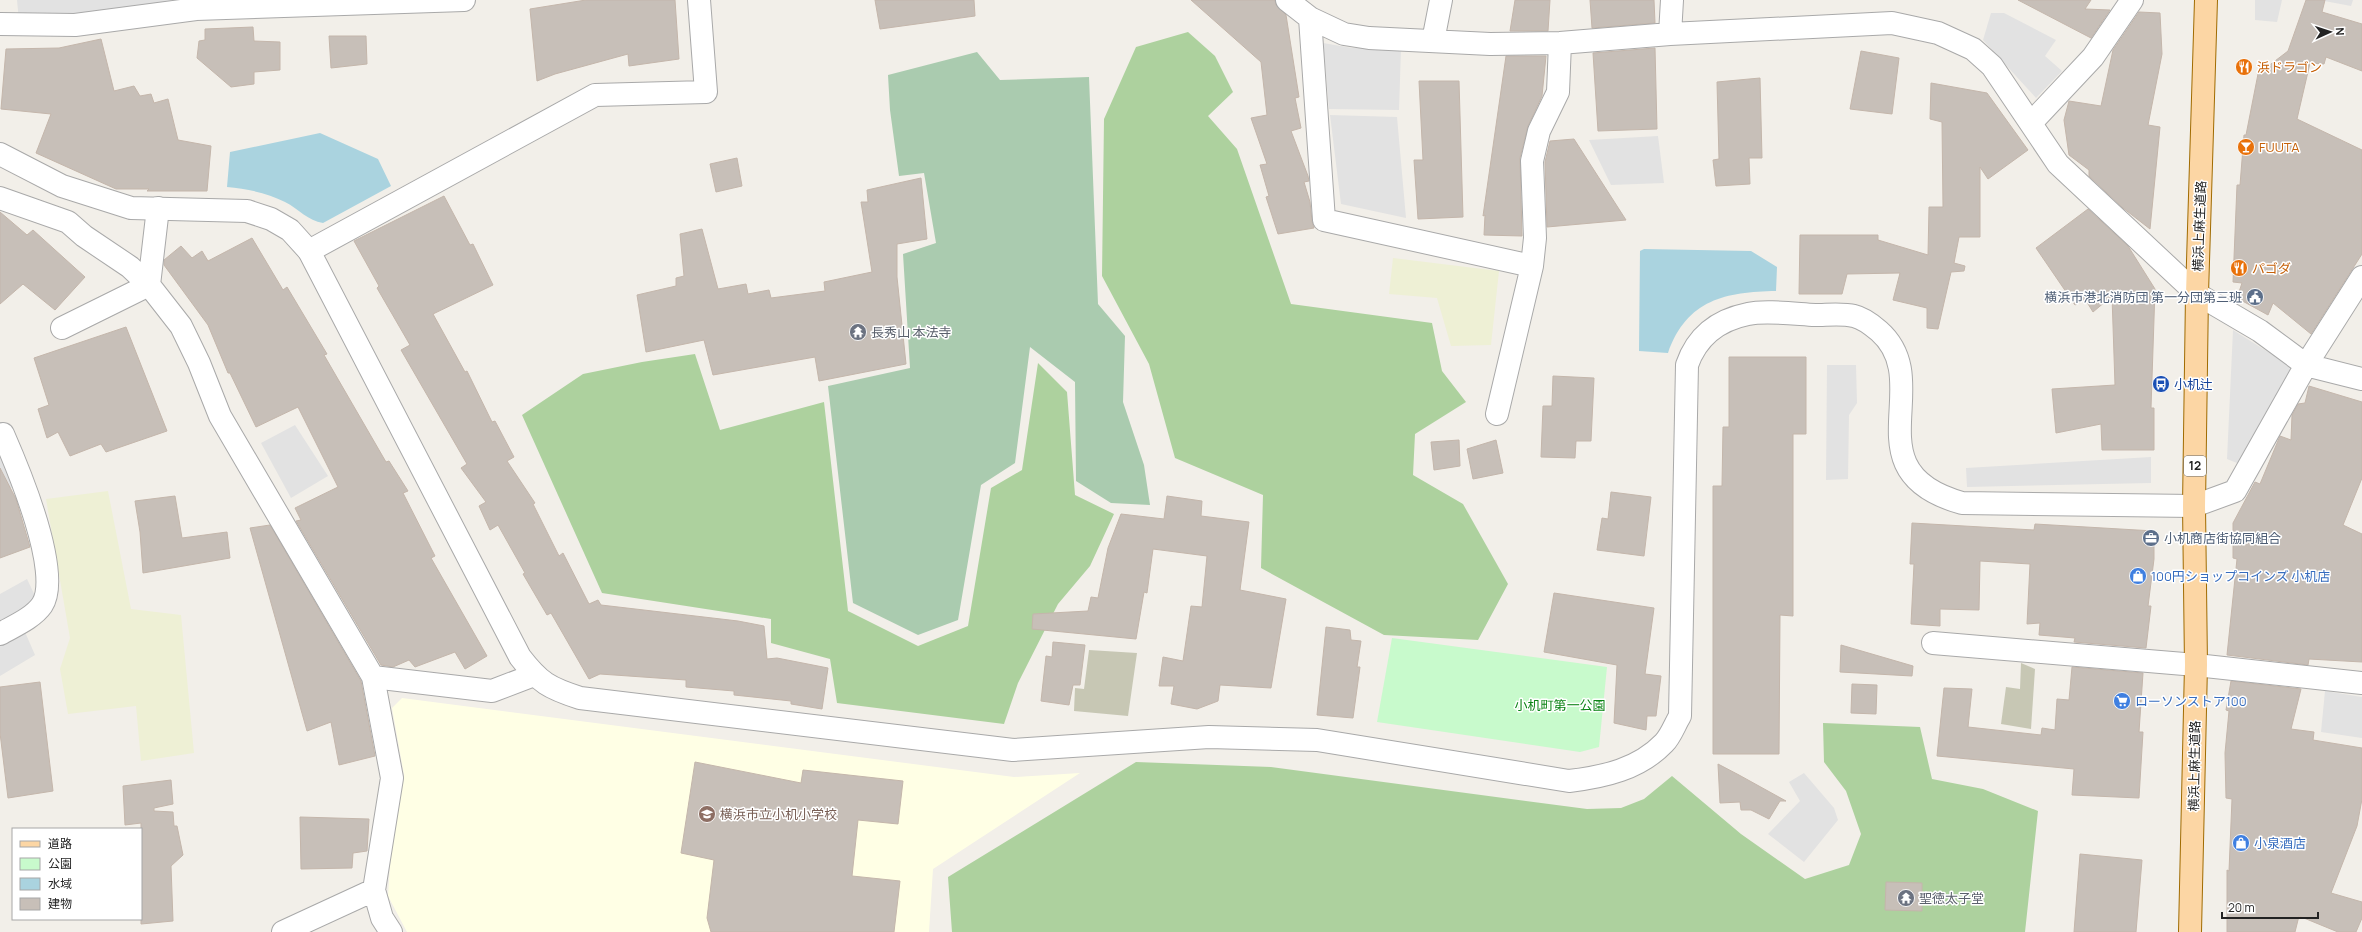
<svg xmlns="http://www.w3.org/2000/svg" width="2362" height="932" font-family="Manrope,'Noto Sans JP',sans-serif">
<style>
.education{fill:#ffffe5}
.construction{fill:#c7c7b4}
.farmland{fill:#eef0d5}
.forest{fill:#add19e}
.cemetery{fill:#aacbaf}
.park{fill:#c8facc}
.parking{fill:#e2e2e2}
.water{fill:#aad3df}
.building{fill:#c7bfb8;stroke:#c4b6ab}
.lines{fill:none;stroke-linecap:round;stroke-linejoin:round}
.minor-casing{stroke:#a9a9a9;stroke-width:24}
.tertiary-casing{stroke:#a9a9a9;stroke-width:24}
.primary-casing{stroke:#a06b00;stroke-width:24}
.minor{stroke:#fff;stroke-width:22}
.tertiary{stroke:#fff;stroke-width:22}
.primary{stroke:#fcd6a4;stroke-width:22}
.labels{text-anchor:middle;stroke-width:3;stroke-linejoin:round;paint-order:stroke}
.shield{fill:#fff;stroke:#646464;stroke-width:1}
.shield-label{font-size:12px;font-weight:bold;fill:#222}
.food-label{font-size:13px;fill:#c56008;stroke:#fff;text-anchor:start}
.street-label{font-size:13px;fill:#222;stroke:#fff}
.service-label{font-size:13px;fill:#4e5e75;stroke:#fff;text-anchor:end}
.worship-label{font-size:13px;fill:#5b616d;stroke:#fff;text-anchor:start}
.transit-label{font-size:13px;fill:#164399;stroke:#fff;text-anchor:start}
.shop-label{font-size:13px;fill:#366cbe;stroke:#fff;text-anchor:start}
.park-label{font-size:13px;fill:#0c8416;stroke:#fff}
.education-label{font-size:13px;fill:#785e54;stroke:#fff;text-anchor:start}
</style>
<rect width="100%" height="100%" fill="#f2efe9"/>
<path class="education" d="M402,698L1014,777L1080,773L933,869L929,932H407L388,896L391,851L404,775L392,708Z"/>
<path class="construction" d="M1089,650L1137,653L1128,716L1074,711L1075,688L1084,689Z
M2021,663L2035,669L2031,729L2001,724L2006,687L2020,689Z"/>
<path class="farmland" d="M1393,258L1499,271L1491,345L1451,346L1437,298L1389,294Z
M108,491L131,609L181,615L194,753L141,761L136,706L68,714L60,669L70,638L46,499Z"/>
<path class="forest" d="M1188,32L1215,56L1233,92L1208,116L1237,149L1291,304L1432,323L1442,371L1466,402L1415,434L1413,475L1463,504L1508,584L1478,640L1384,635L1261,568L1263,495L1175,458L1149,364L1102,276L1104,119L1136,47Z
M695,354L720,430L824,402L848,611L918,646L968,626L991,488L1022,470L1038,363L1067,392L1075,495L1114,514L1090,566L1058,604L1018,683L1004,724L837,703L830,659L771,643V619L602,593L522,415L583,374L642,362Z
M1823,723L1920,727L1932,779L1983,789L2038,811L2025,932H952L948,877L1136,762L1271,767L1587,809L1621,808L1644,799L1672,776L1741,834L1805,879L1849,865L1861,834L1846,791L1824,762Z"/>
<path class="cemetery" d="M977,52L1000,80L1089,77L1098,304L1125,336L1123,402L1144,465L1150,505L1111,503L1076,481L1075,382L1030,347L1015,463L981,485L958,620L918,635L853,603L828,386L910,368L903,254L936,243L924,173L899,176L890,110L888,75Z"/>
<path class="park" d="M1392,638L1607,667L1599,747L1580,752L1377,722Z"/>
<path class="parking" d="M17,0H171L172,6L19,21Z
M2255,0H2282L2277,22L2255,20Z
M2319,0H2353L2351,6Z
M1991,13H2004L2056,40L2045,56L2062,71L2036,98L1983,40Z
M1323,43L1352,48L1401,49L1399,110L1329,109Z
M1330,115L1397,117L1406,218L1341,204Z
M1658,136L1664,183L1611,185L1589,140Z
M2233,330L2295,369L2242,465L2227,459Z
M1827,365H1856L1857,403L1849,415L1848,479L1826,480Z
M295,425L328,476L291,498L261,443Z
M0,454L13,487L0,493Z
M2151,457V483L1967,487L1966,468Z
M27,579L37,600L0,622V594Z
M25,632L35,655L0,676V646Z
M2325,691L2362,697V738L2321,732Z
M1804,773L1834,808L1838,820L1804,862L1768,834L1800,801L1789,782Z"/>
<path class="water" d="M320,133L378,159L391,186L323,223C308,221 299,209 285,202C268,193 247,189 227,187L230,152Z
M1644,249L1751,251L1777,267L1776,291C1726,292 1687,299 1668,353L1639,351L1640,251Z"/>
<path class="building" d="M586,0H675L679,59L629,66L628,54L555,74L537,81L530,9Z
M875,0H974L975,16L880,29Z
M1191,0H1275L1276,5L1286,15L1299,97L1295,98L1301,128L1291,131L1308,176L1309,181L1304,182L1310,202L1312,221L1314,228L1278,234L1266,197L1269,196L1260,165L1267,164L1251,118L1267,115L1261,62Z
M1515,0H1550L1548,31H1510Z
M1590,0H1654L1655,23L1592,28Z
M2018,0H2091L2085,9L2110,10L2091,38Z
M2306,0H2325L2322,12L2362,24V71L2326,57L2324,64L2310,63L2297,119L2362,150V254L2311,334L2273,303L2268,315L2237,298L2242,283L2233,282L2237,185H2240L2244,135H2246L2258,74L2288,51Z
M2139,12L2160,13L2162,54L2148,125L2160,127L2150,229L2123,208L2089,176V170L2069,155L2064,120L2069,101L2101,106L2113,50Z
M253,27L254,41L280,42V70L254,72V84L231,87L197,58L199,41L205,40V29Z
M329,36H366L367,64L331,68Z
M101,39L114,91L134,86L140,96L151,94L154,103L168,99L178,140L211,146L207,191H147L149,189H116L36,153L51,114L1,109L6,49L59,48Z
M1655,48L1657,129L1598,131L1593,53Z
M1861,51L1899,58L1892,114L1850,109Z
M1506,56H1546L1542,96L1528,126L1520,158L1522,236L1484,235L1485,215L1483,216Z
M1760,78L1762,158H1749L1750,184L1716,186L1713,160L1719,159L1717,82Z
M1419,81H1459L1463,217L1418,219L1414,160H1423Z
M1931,83L1987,93L2028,150L1988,179L1980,167V237H1959L1954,263L1965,266L1964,271L1951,272L1938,329L1927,328V308L1893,300L1900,273L1847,274L1842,294H1799L1800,235H1878V240L1928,255L1929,207H1943L1942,122L1930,119Z
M1574,139L1626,220L1547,227L1545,162L1550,141Z
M737,158L742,186L716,192L710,164Z
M921,178L927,239L897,244V277L906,364L819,381L815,357L713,375L704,340L646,352L637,295L676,286V278L684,276L680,234L702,229L718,289L746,284L748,294L769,290L771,298L825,291L824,282L872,272L861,202H868L867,190Z
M444,196L470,245L473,244L493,285L433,314L465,372L467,371L492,422L495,421L514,457L507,461L535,503L533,504L559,556L563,553L589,604L598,600L601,605L738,621L764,626L767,659L777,658L828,668L822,709L791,704V701L734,695V691L686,687V680L600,674L589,679L551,613L547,615L523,574L525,573L498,525L490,530L479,506L486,502L461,468L467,464L401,350L410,345L377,288L379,286L354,241Z
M2088,209L2128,246L2155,289L2151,408H2154V450H2102L2101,424L2056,433L2052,389L2115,385L2112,296L2093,312L2085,299L2075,305L2036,248Z
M0,212L27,235L33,230L85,277L55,310L23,284L0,304Z
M252,238L283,290L287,287L327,354L324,355L386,462L389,461L408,491L403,493L435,556L431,558L487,656L465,669L455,652L415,667L409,660L393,667L381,665L296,521L301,520L295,508L338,487L298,407L256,427L230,373H228L208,325L164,265V260L181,246L192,258L202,251L208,261Z
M126,327L167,431L106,452L101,444L70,456L58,432L47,438L38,409L49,405L34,358Z
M1729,357H1806V434H1793V616L1780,615L1779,754H1713V486H1722L1723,427H1729Z
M1553,376L1594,378L1591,441H1576L1575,458L1541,457L1543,406H1552Z
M2309,386L2362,402V478L2343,525L2362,534V662L2309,659L2308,665L2227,655L2237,559L2233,558V523L2255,482L2260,484L2280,436L2291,440L2292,415L2298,404L2305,403Z
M1459,440L1460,466L1434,470L1431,442Z
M1496,440L1503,473L1473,479L1467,449Z
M0,468L16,499L30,547L0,558Z
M1611,492L1651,497L1644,556L1597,550L1602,518L1608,519Z
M175,496L182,538L227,532L230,558L143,573L140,532L135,501Z
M1167,496L1202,501L1201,516L1249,522L1240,590L1286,599L1271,688L1220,685L1218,701L1197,709L1171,704L1174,686H1159L1163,657L1183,661L1191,606L1202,607L1207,556L1153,549L1147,593L1144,592L1136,639L1032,629L1033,614L1088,611L1091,597L1098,598L1108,548L1121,514L1164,519Z
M1912,523L2034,530L2035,524L2154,531V559L2148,606H2151L2146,648L2074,642L2075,638L2039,635L2040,623L2027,624L2030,564L1980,561L1979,610L1940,609V626L1911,624L1914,564H1910Z
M270,525L361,681L375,756L339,765L331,722L307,731L250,528Z
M1554,593L1654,608L1645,674L1661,676L1656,716H1647L1646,730L1614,723L1617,665L1544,652Z
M1326,627L1350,630L1351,640L1361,641L1357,667H1360L1353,718L1317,715Z
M1053,642L1085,645L1080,685H1073L1069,705L1041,701L1046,656L1052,657Z
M1841,645L1913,666L1912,676L1840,672Z
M2072,667L2143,673L2139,732H2143L2139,798L2072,795L2074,769L1937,756L1944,688L1972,689L1968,727L2041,735L2042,728L2055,730L2057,699L2069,700Z
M2231,681L2301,689L2291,729L2314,732L2313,740L2362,748V799L2357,826L2331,893L2362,902V918L2356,932H2338L2299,916L2295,932H2227V870L2229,871L2232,799L2226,798L2225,753L2229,711L2226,710Z
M40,682L53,791L8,798L0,733V687Z
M1852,684L1877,685L1876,714L1851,713Z
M695,762L801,783L803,770L903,781L898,824L858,820L852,876L900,881L894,932H711L707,918L714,860L681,853Z
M1718,764L1739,775L1786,801H1780L1769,819L1751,810H1741L1740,802L1720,803Z
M171,780L173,804L154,808V811L173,812L174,826H177L183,855L171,866L173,921L141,924V823L125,825L123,786Z
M300,817L369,819L367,851L353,853L352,868L301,869Z
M2080,854L2142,860L2136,932H2074Z
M1886,882L1922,883V911L1885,910Z"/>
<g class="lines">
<g class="minor-casing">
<path id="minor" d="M1287,0L1310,18L1344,34L1369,38L1490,44L1560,43L1670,34L1892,23L1938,33L1973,49L1992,66L2058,164L2197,294L2260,331L2306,365L2362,379
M1310,18L1324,220L1532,266
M0,24L75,25L196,9L464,0
M1670,34L1672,0
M1433,41L1441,0
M2031,123L2093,57L2132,0
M0,198L68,222L84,236L130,267L149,285
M309,251L595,95L706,92L699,0
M149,285L158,208
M62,328L149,285L181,326L199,363L220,416L373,677L392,778L374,890L283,932
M1497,414L1532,266L1535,238L1532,161L1539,131L1558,92L1560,43
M2194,506L2235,491L2306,365L2362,277
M0,634C14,626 33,618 42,605C63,574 17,466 3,434
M1933,643L2196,665L2362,683
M373,677L492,691L534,675
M374,890L382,918L391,932"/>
</g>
<g class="tertiary-casing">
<path id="tertiary" d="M0,154L62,186L131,208L247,211L271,219L290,230L309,251L520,657C540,683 549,688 580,698L1013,750L1209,737L1317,740L1569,781C1604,777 1639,769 1664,743C1671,736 1675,724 1680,716L1687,365C1697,336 1718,320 1748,314C1765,310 1796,314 1815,315C1827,315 1842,313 1854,316C1863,318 1872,325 1879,331C1938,383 1848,471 1962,503L2194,506"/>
</g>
<g class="primary-casing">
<path id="primary" d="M2190,932L2196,665L2194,506L2197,294L2206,0"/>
</g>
<use href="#minor" class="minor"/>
<use href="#tertiary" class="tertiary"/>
<use href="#primary" class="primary"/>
</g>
<defs>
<g id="restaurant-disc" transform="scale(0.9)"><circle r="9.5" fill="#e8710a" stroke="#fff"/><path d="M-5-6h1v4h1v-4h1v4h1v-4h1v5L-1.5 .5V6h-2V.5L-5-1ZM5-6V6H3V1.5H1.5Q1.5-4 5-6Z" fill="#fff"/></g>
<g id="bar-disc" transform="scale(0.9)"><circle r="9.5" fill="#e8710a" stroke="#fff"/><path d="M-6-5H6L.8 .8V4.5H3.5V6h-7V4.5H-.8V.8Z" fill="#fff"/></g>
<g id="civic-disc" transform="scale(0.9)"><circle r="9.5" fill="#5c6f8a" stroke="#fff"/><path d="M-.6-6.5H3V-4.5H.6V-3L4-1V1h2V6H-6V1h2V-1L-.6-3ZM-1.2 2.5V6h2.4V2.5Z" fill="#fff"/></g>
<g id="temple-disc" transform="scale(0.9)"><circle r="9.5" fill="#6b7280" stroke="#fff"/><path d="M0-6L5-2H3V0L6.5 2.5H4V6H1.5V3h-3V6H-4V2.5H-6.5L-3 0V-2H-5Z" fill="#fff"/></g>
<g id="bus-disc" transform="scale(0.9)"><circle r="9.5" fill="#1a4fb4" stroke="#fff"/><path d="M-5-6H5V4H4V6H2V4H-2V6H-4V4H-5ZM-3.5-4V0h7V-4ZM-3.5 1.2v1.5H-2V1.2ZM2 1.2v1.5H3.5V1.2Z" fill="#fff"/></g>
<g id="office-disc" transform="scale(0.9)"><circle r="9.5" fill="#5c6f8a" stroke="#fff"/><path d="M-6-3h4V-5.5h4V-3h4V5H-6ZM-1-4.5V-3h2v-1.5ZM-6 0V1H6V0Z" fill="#fff"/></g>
<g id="shop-disc" transform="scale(0.9)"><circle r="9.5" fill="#3f7fe0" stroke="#fff"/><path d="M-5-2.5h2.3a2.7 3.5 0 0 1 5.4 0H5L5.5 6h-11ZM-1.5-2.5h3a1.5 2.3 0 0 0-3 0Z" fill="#fff"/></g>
<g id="supermarket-disc" transform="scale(0.9)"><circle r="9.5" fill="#3f7fe0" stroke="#fff"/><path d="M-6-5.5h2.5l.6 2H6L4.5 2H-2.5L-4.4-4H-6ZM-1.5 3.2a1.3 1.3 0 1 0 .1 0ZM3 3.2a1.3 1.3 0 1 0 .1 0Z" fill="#fff"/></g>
<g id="school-disc" transform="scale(0.9)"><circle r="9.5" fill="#8d6e63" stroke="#fff"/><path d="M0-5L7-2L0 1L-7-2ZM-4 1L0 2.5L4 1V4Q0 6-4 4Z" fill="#fff"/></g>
</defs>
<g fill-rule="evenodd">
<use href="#restaurant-disc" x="2244" y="67"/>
<use href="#bar-disc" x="2246" y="147"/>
<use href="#restaurant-disc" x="2239" y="268"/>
<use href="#civic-disc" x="2255" y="297"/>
<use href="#temple-disc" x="858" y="332"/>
<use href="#bus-disc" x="2161" y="384"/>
<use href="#office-disc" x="2151" y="538"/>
<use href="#shop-disc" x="2138" y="576"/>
<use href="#supermarket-disc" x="2122" y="701"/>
<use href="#school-disc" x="707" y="814"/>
<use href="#shop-disc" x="2241" y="843"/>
<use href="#temple-disc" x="1906" y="898"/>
</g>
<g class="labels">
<rect class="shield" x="2184" y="456" width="22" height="20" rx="3"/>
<g class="shield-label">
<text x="2195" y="470">12</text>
</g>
<g class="food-label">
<text x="2257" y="72">浜ドラゴン</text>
<text x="2259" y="152">FUUTA</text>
<text x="2252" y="273">パゴダ</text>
</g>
<g class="street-label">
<text transform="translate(2199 226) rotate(-88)" y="5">横浜上麻生道路</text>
<text transform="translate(2194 766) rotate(-89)" y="5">横浜上麻生道路</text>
</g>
<g class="service-label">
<text x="2242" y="302">横浜市港北消防団 第一分団第三班</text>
<text x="2164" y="543" text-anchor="start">小机商店街協同組合</text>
</g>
<g class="worship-label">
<text x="871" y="337">長秀山 本法寺</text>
<text x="1919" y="903">聖徳太子堂</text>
</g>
<g class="transit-label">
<text x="2174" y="389">小机辻</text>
</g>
<g class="shop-label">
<text x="2151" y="581">100円ショップコインズ 小机店</text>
<text x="2135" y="706">ローソンストア100</text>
<text x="2254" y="848">小泉酒店</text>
</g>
<g class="park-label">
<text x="1560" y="710">小机町第一公園</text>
</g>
<g class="education-label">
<text x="720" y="819">横浜市立小机小学校</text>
</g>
</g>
<rect x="12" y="828" width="130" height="92" fill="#ffffff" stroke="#a7a7a7"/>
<rect x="20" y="841" width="20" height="6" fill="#fcd6a4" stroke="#a7a7a7"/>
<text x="48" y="848" font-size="12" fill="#222222">道路</text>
<rect x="20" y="858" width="20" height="12" fill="#c8facc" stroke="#a7a7a7"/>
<text x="48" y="868" font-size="12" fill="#222222">公園</text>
<rect x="20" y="878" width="20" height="12" fill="#aad3df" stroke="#a7a7a7"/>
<text x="48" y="888" font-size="12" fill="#222222">水域</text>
<rect x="20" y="898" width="20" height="12" fill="#c7bfb8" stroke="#a7a7a7"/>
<text x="48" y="908" font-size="12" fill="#222222">建物</text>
<g transform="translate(2330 32) rotate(87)" stroke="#ffffff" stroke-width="3" paint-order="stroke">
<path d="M0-3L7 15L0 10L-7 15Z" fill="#222222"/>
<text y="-6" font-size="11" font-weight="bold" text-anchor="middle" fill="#222222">N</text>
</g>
<path d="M2222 912v6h96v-6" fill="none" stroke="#222222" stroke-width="2"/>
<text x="2228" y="912" font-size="12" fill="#222222" stroke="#ffffff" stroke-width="3" paint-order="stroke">20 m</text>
</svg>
